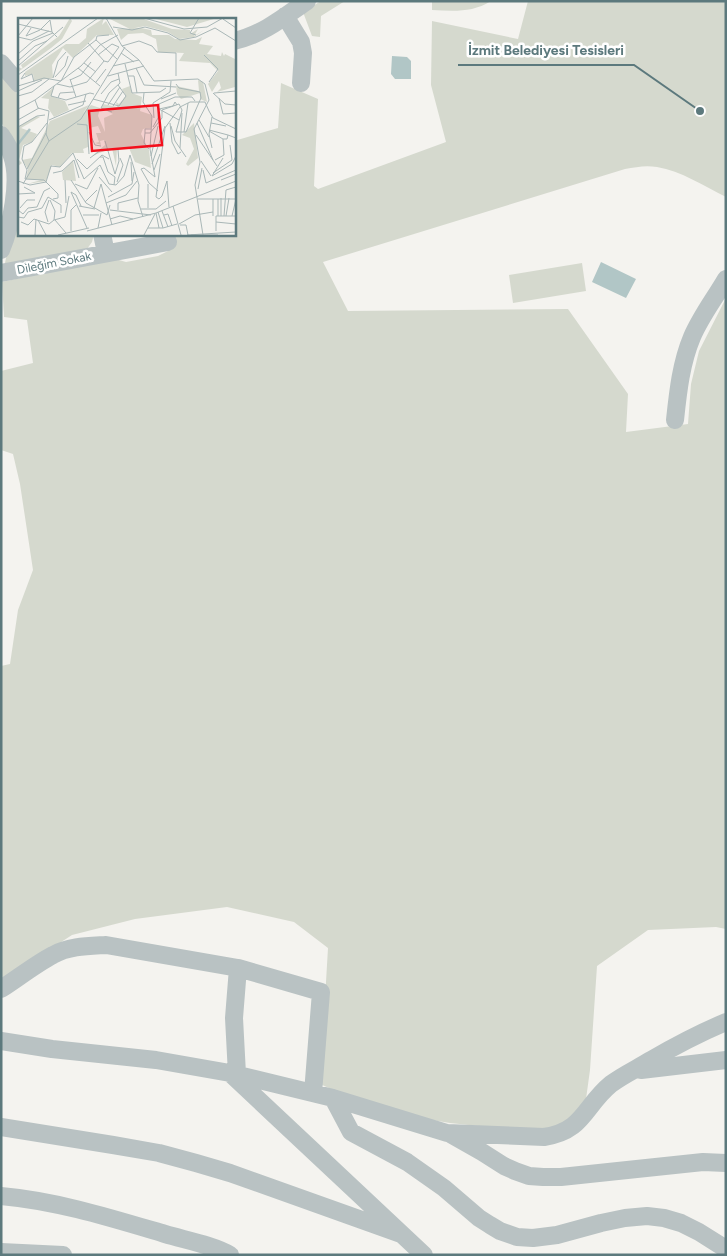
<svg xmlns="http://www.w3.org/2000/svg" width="727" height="1256" font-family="Figtree,sans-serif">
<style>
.green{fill:#d5d9ce}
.water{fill:#b1c6c6}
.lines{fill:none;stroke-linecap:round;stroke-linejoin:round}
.minor{stroke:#b9c2c3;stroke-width:18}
.labels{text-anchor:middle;stroke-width:5;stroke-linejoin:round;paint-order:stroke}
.street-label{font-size:12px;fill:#5c797d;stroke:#fff}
.inset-river{fill:none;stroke:#b1c6c6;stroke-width:2.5}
.inset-road{fill:none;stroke:#a9b7b7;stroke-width:1}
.view{fill:#f40f1c;fill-opacity:0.15;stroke:#f40f1c;stroke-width:2.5}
.inset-edge{fill:none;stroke:#5c797d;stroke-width:2.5}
.leader{fill:none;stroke:#5c797d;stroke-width:2}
.callout-dot{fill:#5c797d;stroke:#fff;stroke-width:2}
.callout-label{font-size:14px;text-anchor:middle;font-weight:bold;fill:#5c797d;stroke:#fff;stroke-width:5;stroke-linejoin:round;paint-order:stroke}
</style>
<rect width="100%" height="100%" fill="#f4f3ef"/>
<path class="green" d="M321,1H345L321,16L320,37L312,36L303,12Z
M432,1H491C472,13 453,11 432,10Z
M528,1H726V197C704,186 681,171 657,167C646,165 636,167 625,169L323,262L348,311L568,309L628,394L626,432L688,424L691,384L699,351L726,298V929L716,927L648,930L597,966L590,1070L586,1099L569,1119L556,1128L517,1130L450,1123L407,1116L347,1096L320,1084L328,948L294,922L227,907L135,919L72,935L1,981V666L10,664L18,610L33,570L20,484L13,454L1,450V371L33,363L27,320L4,317L2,282L112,258L126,262L158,256L168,251L172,245V234H234V141L278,128L281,83L318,99L314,186L318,189L446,142L431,85L432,21L518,39Z
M1,75L19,96V155L18,151L1,122Z
M19,212V234H94L92,242L87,249L6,266L5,263L6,258L16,231Z
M582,263L586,291L513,303L509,275Z"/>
<path class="water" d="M392,56L407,57L411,61V79H395L391,74Z
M601,262L636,279L626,298L592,282Z"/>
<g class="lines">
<path class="minor" d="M285,16L301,42L303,53L301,83
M234,41C262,35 284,17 307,1
M1,63L19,84
M1,135C6,142 10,148 12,156C21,181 11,226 1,250
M102,234L106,253
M1,273L168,242
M675,420C678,392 681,363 692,337C701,316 715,298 726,279
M1,989C18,978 36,964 53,955C69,946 89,946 106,945L238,968
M1,1041L52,1049L156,1060L230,1073L333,1098L447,1133L544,1137C584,1131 584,1106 611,1084C623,1075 638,1068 651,1060C675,1046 700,1033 726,1022
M641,1070L726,1060
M231,1074L424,1255
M237,1074L234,1018L238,968L321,992L313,1093
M333,1098L351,1132L407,1162L444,1188L479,1218L490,1225L500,1231L517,1237L533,1238L557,1235L601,1223L625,1218L647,1216L664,1218L681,1223L699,1232L726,1249
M1,1127L113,1145L159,1153L196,1163L230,1173L401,1234
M452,1135L482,1152L504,1166L515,1171L529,1176L543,1177H561L703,1162L726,1163
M1,1196C57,1201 111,1218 165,1234C185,1240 213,1245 230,1255
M1,1252L63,1255"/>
</g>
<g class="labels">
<g class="street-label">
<text transform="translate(54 263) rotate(-11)" y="4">Dileğim Sokak</text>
</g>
</g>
<g transform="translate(18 18)">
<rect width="218" height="218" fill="#f4f3ef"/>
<path d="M52,0L54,3L44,21L33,30L0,54V49L5,51L3,47L41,18ZM86,0L84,7L88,3L96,17H79L55,40L45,30L34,47L35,60L16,63L15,56L7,58V54L48,26H61L68,20L69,11ZM90,0H123L154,11L172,12V16L180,11L176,18L186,12L176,19L161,21L150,14L127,8L112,11ZM134,0H199L169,9ZM123,10L133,12L134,17H151L157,21L178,22L184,19L181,26L195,28L189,36L203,38L204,34L206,38L207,36L217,41V69L199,74L203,70L201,63L194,74L190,66L200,53L192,45L161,43L166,35L140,34L138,21L125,15L110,16L103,22L99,11ZM180,62L185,64L189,84L182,81V75L163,81L159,76L158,68L181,73ZM112,68L114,75L124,79L122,93L134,97L133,110L125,111L123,116L131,132L133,150L117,144L111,130H99L98,148L94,130L74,138L87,127L86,122L82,123L83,127L77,125L81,124L78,115H83L80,108L71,110L73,116L71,110L70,129L65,131L66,135H54L42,149L34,147L28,163L9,166L23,162L8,161L10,151L4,142L14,140L32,103L71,87L65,95L73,87L82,90L80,98L87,114L86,100L95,96L83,90L85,86L99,89L98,84L101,86L108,78L104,71ZM36,69L33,78L47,83L51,92L36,99L30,90L31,81L23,80ZM18,98L22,99L3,110L19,116L14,124L5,127L1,142L4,145L0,148V109ZM176,105L180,140L170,148L168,146L176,131L172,120L164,117ZM55,142L58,163L45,162L44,154Z" fill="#d5d9ce"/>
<path class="inset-river" d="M0,126L12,111"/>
<path class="inset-road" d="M88,0L104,28L121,42L136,63L180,61L187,66L191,82L176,111L182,144L177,167L185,217M126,0L166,11L189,9L205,0M205,1L218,10M0,6L34,14L39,19M95,9L114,12L127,9L150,15L162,22L178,19L197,10L218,23M13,10L8,18L22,12L32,2L34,14M178,17L172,15L181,0M0,18L15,0M0,19L13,22L31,13M78,22L79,18L91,17M70,25L86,43M104,28L121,23L134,28L139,34L158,35V58M103,35L116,44M0,36L15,23L35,15M80,37L94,26L101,29L90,44L86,43M186,37L200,51L191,64M0,43L17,28L29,23M66,45L78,54M107,46L114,75L142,74L148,70M0,48L45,9M95,48L121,42M60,50L82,68M118,50L126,67L158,69M7,55L3,61L14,56L16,64M0,57L80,0M90,58L126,48M110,58H116L119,75M37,59L47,48L50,38M35,60L40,43L48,34M52,61L58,79M52,62L63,57L73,44M78,64L88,51M39,66L52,69L69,64L86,43M0,68L26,60L43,63L56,39L78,22L99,41M36,68L33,78L48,82L72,75L76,76M0,73L24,62M126,75L125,84L134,98L132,131L137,159L126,150L123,151L131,165L140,173M195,75L207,86L218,87M196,75L218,73M83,76L93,64L101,61M0,78L14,74L31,61M40,80L42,75L56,74M201,80L205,96L218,95M75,81L101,88L108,78L100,67M143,81L158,75M50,87L68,83M90,87L102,69M159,87L157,84L155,88L141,91L161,102M95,88L105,73M0,91L17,82M191,93L195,100L218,111M94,94L83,90L91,75L102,65L100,55M136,100L135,85L152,74L153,63M0,102L21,90M31,102L65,87L68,76M181,102L191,119M29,105L14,124L6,128L4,141L9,152L7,161L26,162L40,176V180L35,181M152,105L154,124L160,136L163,134M179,105L195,142M193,105L208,108M59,106L69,107L71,136M153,108L157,123L168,139M0,109L19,98L27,97M135,109L140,100L141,86L157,79H174L177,83M191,112L210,117M191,113L205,121M71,114L77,127L83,128M166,114L170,85M127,115L126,125L131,131M132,115L144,100V92L161,86L164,92L158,114H168L183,80L182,74L161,70L158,66M132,115H127V111H133M178,117L199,148M31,123L28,116L31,93L20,90L17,82L63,48L82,27L100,17M87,123L97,156L101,143L100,132M162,130L164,95M194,130L191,116L194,99M133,138L140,108M82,139H85L90,154L97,159L96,167M72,140L83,132H91M59,141L69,151L84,137L91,141M56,142L61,160M197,142L206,137L205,121H209L210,117L218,120M183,143L193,158M113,144L114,163M134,146L147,108M9,151L28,115M136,152L142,136M185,152L188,165L218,152M35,155L44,153L56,142M195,155L214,142L212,127M194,158L205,140M194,158L214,146L218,138M81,159L94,174M47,162L48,185M53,162L68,185L89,197L92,187M203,162L218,156M0,163L12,167L28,164L33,148L42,149L55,135L66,161L82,147L91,166L98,167L106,158L112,137L121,167L120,183L125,199M99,164L105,147L102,140M5,166L31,123L63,101L107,29M57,166L69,171L80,150M83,166L94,207M180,171L184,150M53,174L69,210M53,174L58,177L63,188M0,176L17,175L6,169M90,179L114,166L116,154M180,181H218M200,181V198M32,182L37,193L36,202M67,184L79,172M88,185L108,177L119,163M61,188L77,191M155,188L163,217M151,189L149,163L144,178L141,181L138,179L147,110L162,89L172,84H187L191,93M2,190L9,182H17M76,190L83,166M130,190V166M123,191H138L148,183M0,192L5,196L10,190L19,189L26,173L32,170M92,192L133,197M100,192V185L120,180M144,193L150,209M140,194L145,210M138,195L141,210M65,197H81M146,197L150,196L154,208M195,198V181M203,198V180M206,198L208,172L218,169M208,198L211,180M214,198L218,181M0,199L6,200L10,194L24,190L30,179L43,187V195M92,201L102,198L115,201M20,202L28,217M36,202L47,199L51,178M37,202L48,215M3,204L10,207L16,201L31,206L36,202M30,204L27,194L31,182M198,204L218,206M161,206L177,197L195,194M162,207H168L170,217M80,210L83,195M130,210H145L159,206M53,213V192L58,187M69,213L138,195L218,163M198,213V198H218M17,217L18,201M40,217L71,210M126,217L137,196M169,217L218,214M173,217H200"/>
<path class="view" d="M140,87L144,127L74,133L71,93Z"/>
<rect width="218" height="218" class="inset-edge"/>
</g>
<path class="leader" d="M700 111L634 65H458"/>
<circle class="callout-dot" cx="700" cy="111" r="5"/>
<g class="callout-label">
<text x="546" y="55">İzmit Belediyesi Tesisleri</text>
</g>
<rect width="727" height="1256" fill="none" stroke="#5c797d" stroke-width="5"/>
</svg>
